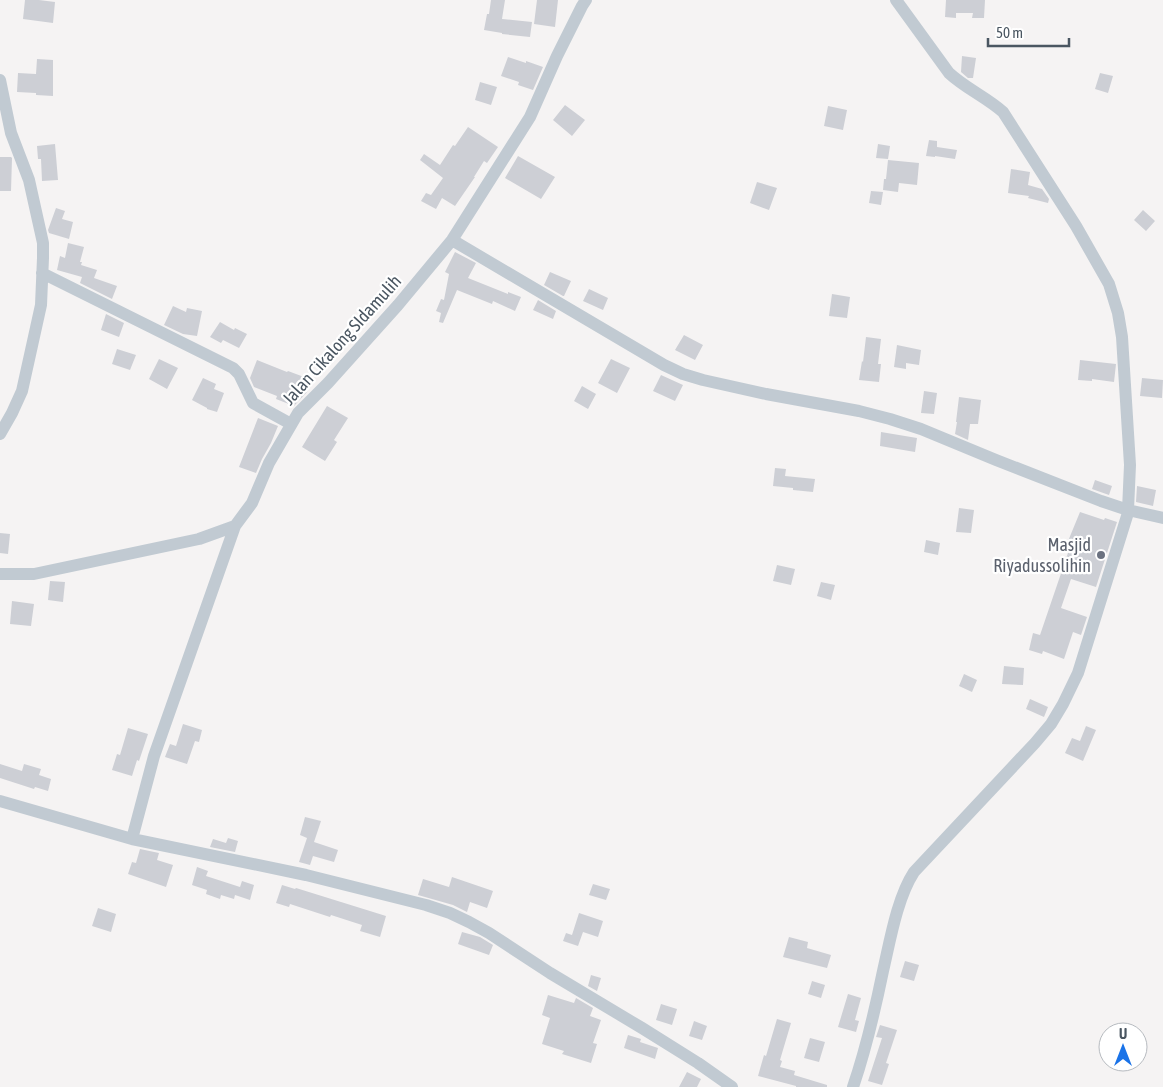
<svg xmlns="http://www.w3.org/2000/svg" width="1163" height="1087" font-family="'Asap Condensed',sans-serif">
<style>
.building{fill:#cdcfd5}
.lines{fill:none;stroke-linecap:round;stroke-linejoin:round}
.street{stroke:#c1cad2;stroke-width:12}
.worship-dot{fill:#6b7280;stroke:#fff;stroke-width:2}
.labels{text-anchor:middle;stroke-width:4.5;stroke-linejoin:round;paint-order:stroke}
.street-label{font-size:18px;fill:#4a5661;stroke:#fff}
.worship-label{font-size:18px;fill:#5b616d;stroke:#fff;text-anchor:end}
</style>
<rect width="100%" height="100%" fill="#f5f3f3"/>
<path class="building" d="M25,0H39L55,2L53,23L23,19Z
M491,0H505L502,19L532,22L530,37L502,34V33L484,30L487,14H489Z
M537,0H558L555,27L534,24Z
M946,0H985L984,18H972L973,13H956V18L945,17Z
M962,56L976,58L973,78H968L961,72Z
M508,57L526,63V61L543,67L533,90L518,85L519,82L501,76Z
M37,59L53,60V96L36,95V93L17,92L18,73L36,74Z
M1100,73L1113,76L1108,93L1095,89Z
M480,82L497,87L491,105L475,100Z
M565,105L585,120L572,136L553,120Z
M828,106L847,110L843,130L824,126Z
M468,127L498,147L487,163L484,161L474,177H475L455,206L442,198L436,209L421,201L426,193L431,195L443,178L420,160L424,154L440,165L453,145L455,146Z
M929,140L937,141V147L957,150L955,159L935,156V157L926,156Z
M55,144L58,180L42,181L41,159H38L37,146Z
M878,144L890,146L888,159L876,158Z
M518,156L555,177L541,199L505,178Z
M0,157H11L12,158L11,191H0Z
M888,160L919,163L917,185L899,183L898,192L883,190L884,179H886Z
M1011,169L1030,172L1028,185L1042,189L1049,199L1048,203L1028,198L1029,196L1008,193Z
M757,182L777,188L769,210L750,203Z
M871,191L883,192L881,205L869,203Z
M56,208L65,211L62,219L73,222L69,239L49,233L48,230Z
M1143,210L1155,221L1146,231L1134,220Z
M68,243L84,247L80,262H82L81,265L97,270L94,278L117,286L112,299L80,283L82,277L57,270L60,256L65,258Z
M455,252L476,263L468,278L508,294V292L521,297L515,311L493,301L492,304L457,290L443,323L439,322L441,313L436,311L441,299L444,300L449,274L445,272Z
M550,272L571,281L564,296H563L544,285Z
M589,289L608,298L603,310L583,301Z
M832,294L850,297L847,318L829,316Z
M538,300L556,311L553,319L533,310Z
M173,306L186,312L187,308L202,311L197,336L183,334L164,325Z
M106,314L124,323L119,337L101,330Z
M220,322L234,330L235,328L247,334L239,348L223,340L221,343L210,337Z
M684,335L703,345L695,360L675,350Z
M866,337L881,339L878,364H881L879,382L859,380L862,361L863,362Z
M897,345L921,350L919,365L906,363V369L894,367Z
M117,349L136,355L130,370L112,364Z
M159,359L178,368L167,389L149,379Z
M611,359L630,368L617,393L598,383Z
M257,360L287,372L288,371L312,380L307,392L294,406L276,399L277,396L254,387L250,378Z
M1080,360L1116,364L1114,382L1092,379V381L1078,380Z
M661,375L683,385L675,401L653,391Z
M203,378L216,384L214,389L224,393L217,412L207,409V408L192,400Z
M1142,378L1163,380L1162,398L1140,396Z
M582,386L596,394L588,409L574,401Z
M924,391L937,393L934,414L921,413Z
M959,397L981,400L978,424H970L968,440L955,434L957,422H956Z
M327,406L348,418L334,440L337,442L325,461L302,447Z
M258,418L278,426L271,443L262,459L256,473L239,467Z
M881,432L917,438L915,452L880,446Z
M775,468L786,469L785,476L815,479L813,492L793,490V488L773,486Z
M1095,480L1112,486L1109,495L1092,489Z
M1137,486L1156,490L1153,506L1136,502Z
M959,508L974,510L971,533L956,532Z
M1080,512L1104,520L1105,518L1117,522L1096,587L1071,579L1061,608L1087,617L1081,635L1073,632L1064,659L1043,651L1042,654L1029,650L1033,633L1040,635L1070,547L1066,546Z
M0,533L10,534L8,554L0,553Z
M926,540L940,543L938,555L924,552Z
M777,565L795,569L791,585L773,581Z
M50,581L65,582L63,602L48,600Z
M821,582L835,585L831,600L817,596Z
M12,601L34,604L31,626L10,624Z
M1004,666L1024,668L1023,685L1002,684Z
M964,674L977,680L972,692L959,686Z
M1030,699L1048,707L1044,717L1026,709Z
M183,724L202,730L199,742L195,741L187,764L165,757L170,744L176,746Z
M1086,726L1096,730L1083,761L1065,753L1072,738L1080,741Z
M128,728L148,734L139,761L137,760L132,776L112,770L117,754L120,755Z
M0,764L22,771L24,764L41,769L39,775L51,779L48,791L35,787L34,789L0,778Z
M305,817L321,821L314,842L338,850L334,862L313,856L310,865L299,862L307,838L300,835Z
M228,838L238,841L235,852L210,847L213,839L226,843Z
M140,849L159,853L157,860L173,865L166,887L128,874L132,862L136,863Z
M197,867L208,871L206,876L240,887L242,881L254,885L250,900L235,895L234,899L221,895L220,899L206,894L207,890L192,885Z
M452,877L493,891L487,908L470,902L467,912L453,905L418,895L423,879L449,887Z
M593,884L610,889L606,900L589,895Z
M282,885L295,889L296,888L386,916L380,937L360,931L362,925L331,915L330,917L290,904L289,907L276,903Z
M98,908L116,914L111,932L92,926Z
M579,913L603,921L598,937L583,932L578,946L563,941L566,933L572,935Z
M462,932L480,937L493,945L489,955L458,944Z
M789,937L808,942L807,948L831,955L827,968L783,957Z
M905,961L919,965L914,981L900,977Z
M591,975L601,978L597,991L588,986Z
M812,981L825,985L821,998L808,994Z
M848,994L861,998L855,1020L859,1021L856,1032L838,1027Z
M548,995L574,1003L576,998L593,1008L590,1016L601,1020L593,1043L597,1044L591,1063L562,1054L564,1051L542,1044L550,1018L542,1015Z
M661,1004L677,1009L672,1025L656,1020Z
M777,1019L791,1023L780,1060L782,1061L780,1067L795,1071L794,1075L827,1085V1087H796V1086L758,1076L764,1055L766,1056Z
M694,1021L707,1026L702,1040L689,1036Z
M880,1025L897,1030L886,1063L889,1064L882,1085L868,1081L882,1038L876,1037Z
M628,1035L641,1039L640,1042L658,1048L655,1059L624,1048Z
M810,1038L825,1042L819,1062L804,1058Z
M687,1072L701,1079L697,1087H679Z"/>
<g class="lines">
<path class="street" d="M0,80L11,133L29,180L43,243V258L41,305L22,391L12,413L0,434
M452,240L664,365L683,374L703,380L766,394L859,411L890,419L921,429L996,460L1101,501L1128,510L1163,518
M42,273L233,368L239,374L253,403L291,424
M0,574H34L199,539L235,526L252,503L269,463L298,413L328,383L398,305L452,240L530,117L557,56L582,6L586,0
M0,801L132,839L306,875L426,905L450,913L469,922L489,933L550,973L642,1028L698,1063L732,1087
M132,839L154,756L235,526
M853,1087C866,1049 875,1010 883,971C890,941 897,898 914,872L1035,743L1051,724L1063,704L1078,673L1127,516L1128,510L1130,465L1122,337L1118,313L1109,284L1076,226L1003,112C986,97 965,88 949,73L896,0"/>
</g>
<circle class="worship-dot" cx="1101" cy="555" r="5"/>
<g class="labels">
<g class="street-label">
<text transform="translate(342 340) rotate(-48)" y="6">Jalan Cikalong SIdamulih</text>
</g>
<g class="worship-label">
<text x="1091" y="551">Masjid<tspan x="1091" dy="21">Riyadussolihin</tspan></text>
</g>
</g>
<g transform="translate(1123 1047)"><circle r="24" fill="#ffffff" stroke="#b7bbc0"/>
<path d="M0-4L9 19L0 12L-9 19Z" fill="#1a73e8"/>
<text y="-8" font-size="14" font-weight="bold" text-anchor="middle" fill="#4a5661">U</text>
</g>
<path d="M988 38v8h81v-8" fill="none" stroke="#4a5661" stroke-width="2.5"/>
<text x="996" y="38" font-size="15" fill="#4a5661" stroke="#ffffff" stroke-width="4" paint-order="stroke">50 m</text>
</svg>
